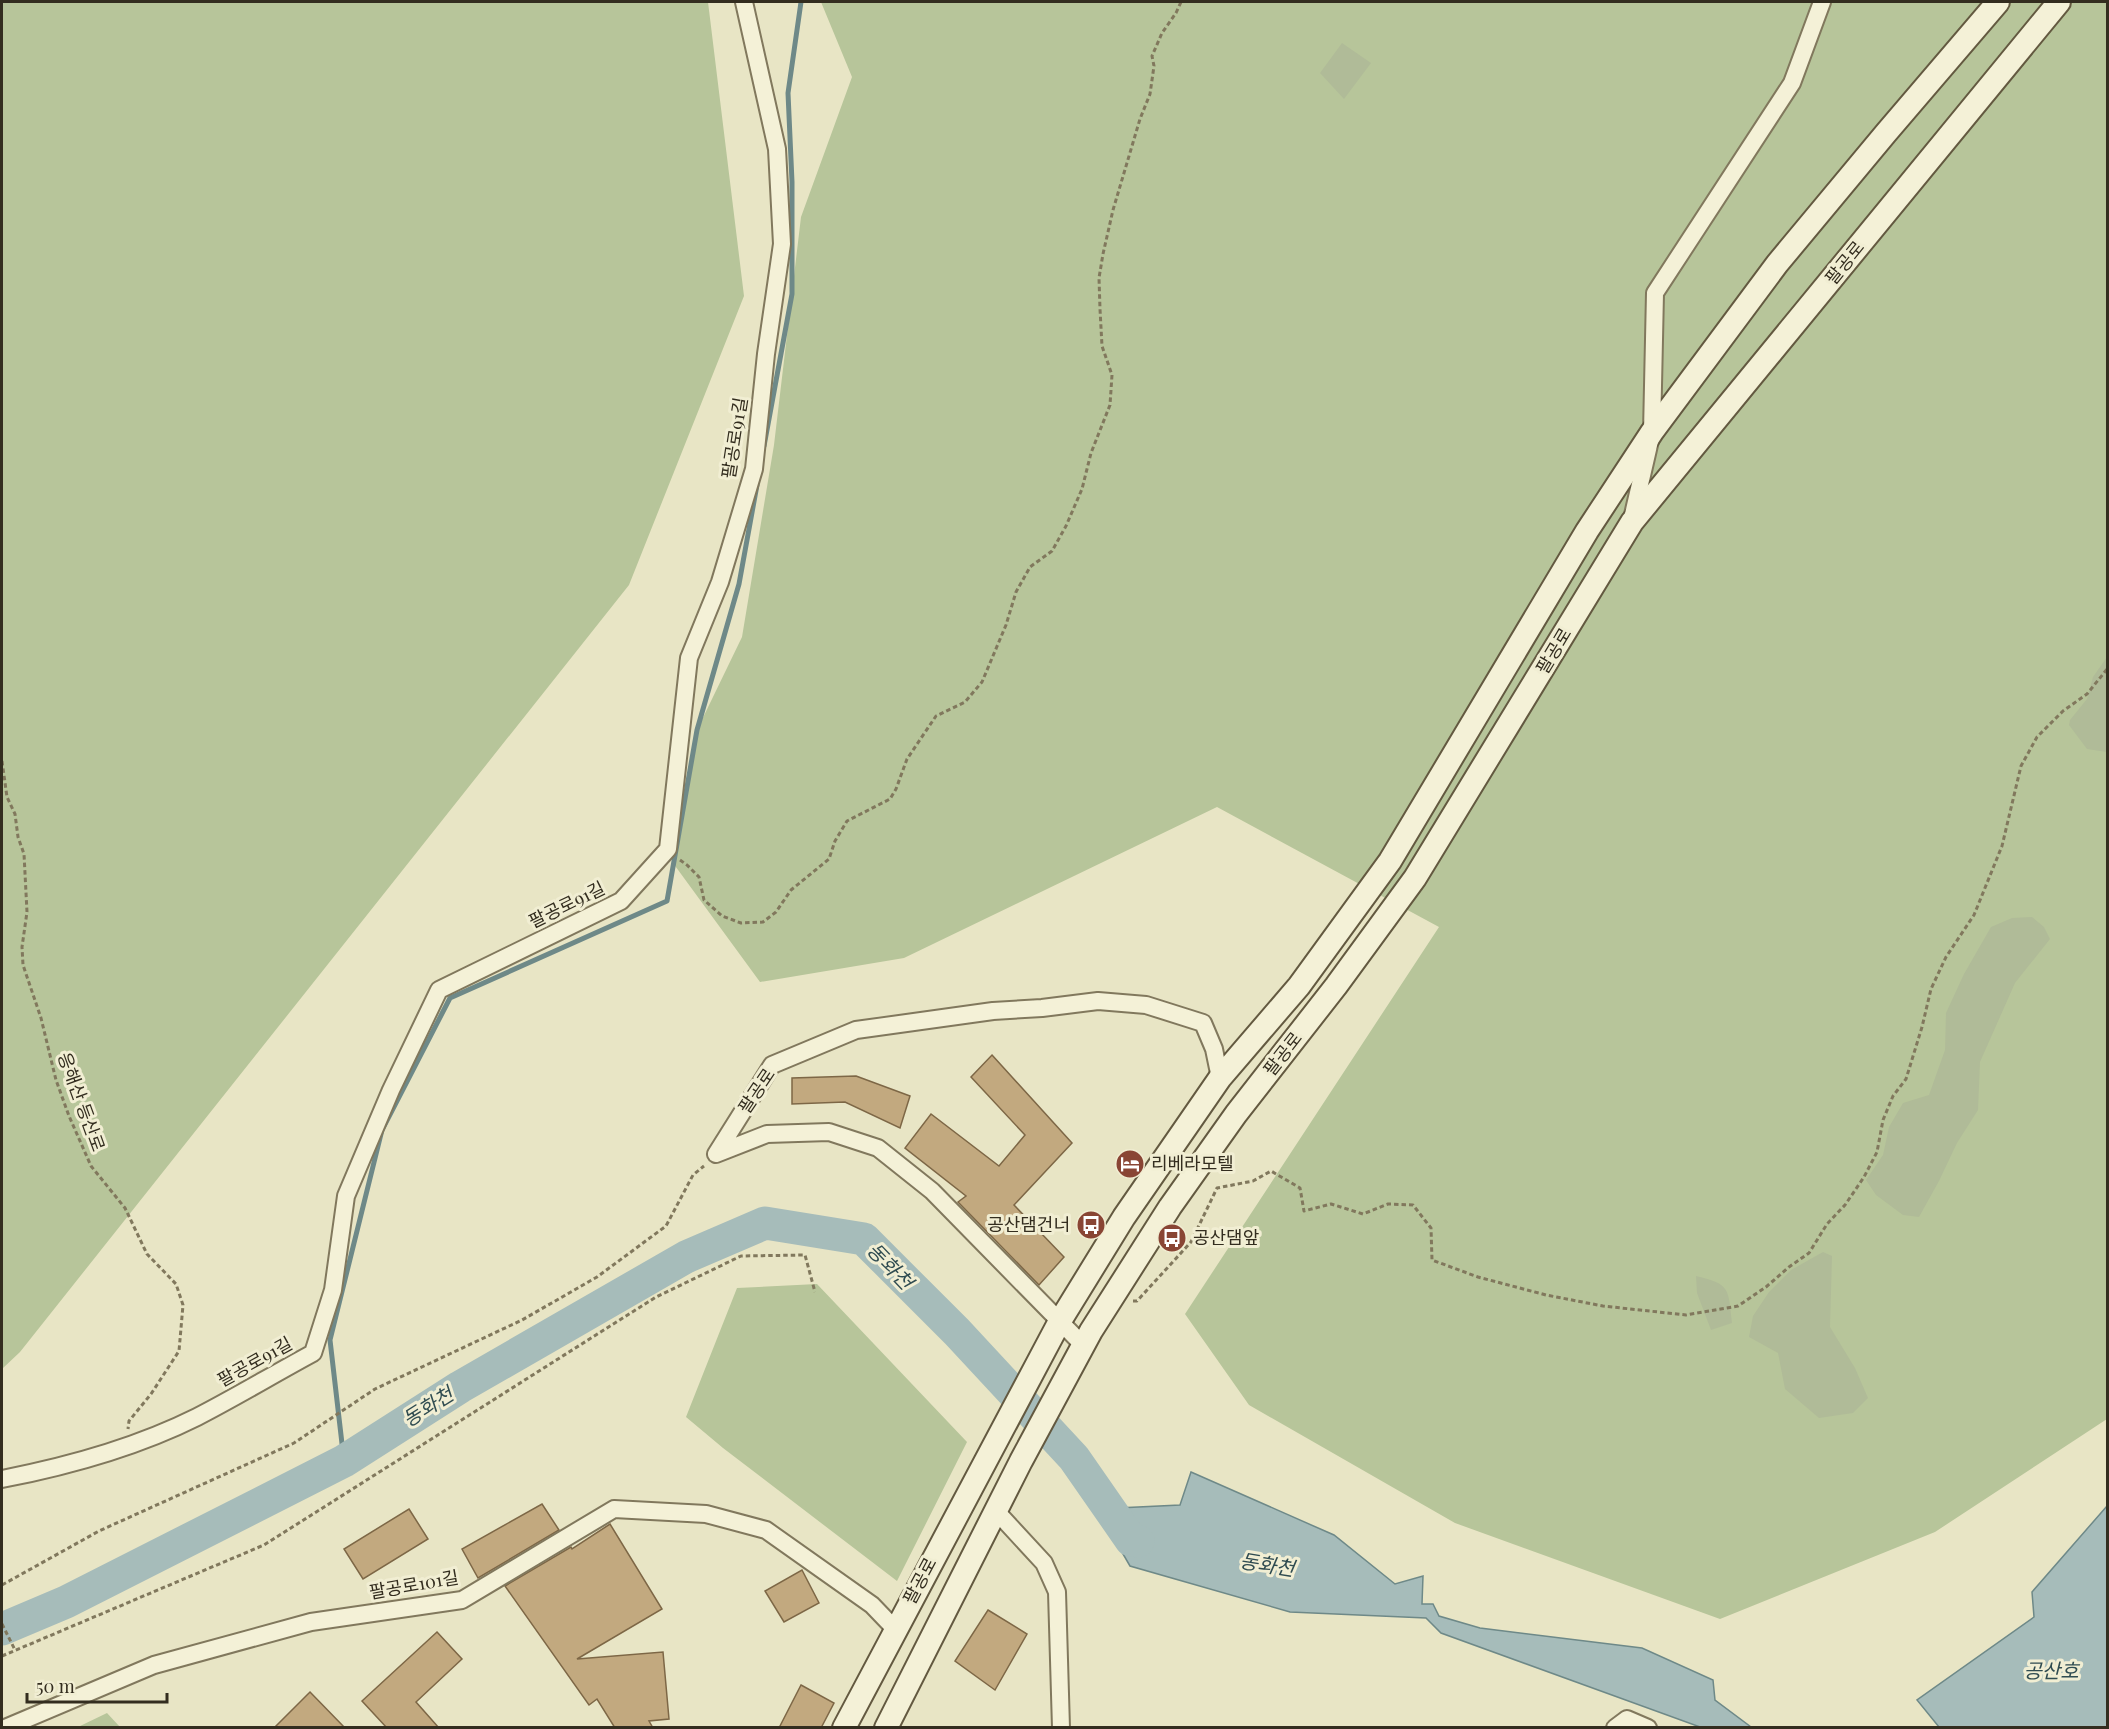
<svg xmlns="http://www.w3.org/2000/svg" width="2109" height="1729" font-family="'Playfair Display','Noto Sans KR',serif">
<style>
.green{fill:#b7c59a}
.cemetery{fill:#b0bb98}
.water{fill:#a6bcba;stroke:#6e8988;stroke-width:1.5}
.lines{fill:none;stroke-linecap:round;stroke-linejoin:round}
.stream{stroke:#6e8988;stroke-width:5}
.river{stroke:#a6bcba;stroke-width:33}
.building{fill:#c2a97f;stroke:#7d6746;stroke-width:1.5}
.street-casing{stroke:#81785d;stroke-width:20}
.secondary-casing{stroke:#635940;stroke-width:26}
.path{stroke:#81785d;stroke-width:3;stroke-dasharray:4.5 3;stroke-linecap:butt}
.street{stroke:#f4f1d7;stroke-width:16}
.secondary{stroke:#f4f1d7;stroke-width:22}
.labels{text-anchor:middle;stroke-width:6;stroke-linejoin:round;paint-order:stroke}
.street-label{font-size:18px;fill:#332d1f;stroke:#f1eed3}
.poi-label{font-size:18px;fill:#332d1f;stroke:#f1eed3;text-anchor:start}
.water-label{font-size:20px;font-style:italic;fill:#304c51;stroke:#f1eed3}
</style>
<rect width="100%" height="100%" fill="#e8e5c5"/>
<path class="green" d="M2,2H708L744,296L629,585L20,1352L2,1369Z
M821,2H2107V1419L1935,1532L1720,1619L1455,1523L1249,1405L1185,1314L1439,927L1217,807L904,958L760,982L673,863L697,730L742,637L774,445L801,217L852,77Z
M817,1284L967,1442L897,1581L723,1448L686,1417L737,1288Z
M107,1713L120,1727H78Z"/>
<path class="cemetery" d="M1342,43L1371,63L1344,99L1320,73Z
M2107,657V752L2087,749L2069,725L2070,720L2087,699L2093,677Z
M2032,917L2044,927L2050,939L2015,983L1980,1062L1978,1110L1957,1143L1939,1181L1919,1217L1903,1215L1876,1195L1866,1180L1883,1155L1889,1127L1903,1103L1929,1095L1945,1050L1946,1013L1964,974L1991,927L2012,918Z
M1823,1252L1832,1256L1830,1327L1855,1368L1868,1398L1853,1413L1819,1418L1785,1389L1778,1353L1749,1337L1753,1316L1769,1292L1791,1270Z
M1696,1276C1731,1284 1728,1289 1732,1323L1711,1330L1697,1293Z"/>
<path class="water" d="M1191,1472L1334,1535L1395,1584L1423,1576L1422,1604H1433L1439,1616L1480,1628L1642,1648L1713,1680L1715,1700L1751,1727H1700L1441,1633L1426,1618L1290,1612L1130,1566L1097,1509L1180,1505Z
M2107,1506V1727H1939L1917,1700L2034,1617L2032,1592Z"/>
<g class="lines">
<path class="stream" d="M764,446L792,294V182L788,93L801,2
M344,1461L330,1340L382,1130L450,998L667,901L697,730L739,584L757,485"/>
<path class="river" d="M2,1629L66,1602L344,1461L460,1387L686,1257L765,1223L864,1239L957,1332L1074,1458L1131,1540L1138,1541"/>
</g>
<path class="building" d="M992,1055L1072,1143L1014,1205L1064,1257L1039,1285L958,1202L966,1196L905,1148L931,1114L999,1166L1025,1135L971,1077Z
M856,1076L910,1096L900,1128L845,1102L792,1104V1078Z
M542,1504L559,1530L478,1578L462,1549Z
M409,1509L428,1539L363,1579L344,1549Z
M610,1524L662,1609L577,1659L663,1652L669,1719L649,1721L653,1728H615L597,1699L589,1705L505,1586L571,1547L572,1549Z
M802,1570L819,1603L784,1622L765,1591Z
M988,1610L1027,1634L995,1690L955,1661Z
M437,1632L462,1659L416,1702L439,1728H387L362,1701Z
M801,1685L834,1703L821,1728H779Z
M310,1692L345,1728H274Z"/>
<g class="lines">
<g class="street-casing">
<path id="street" d="M1632,519L1652,432L1655,293L1792,83L1822,2
M1083,1345L932,1191L878,1148L829,1132L767,1134L716,1154L772,1065L856,1030L993,1011L1042,1008L1098,1001L1146,1005L1203,1023L1214,1049L1220,1078
M2,1479C69,1466 135,1448 197,1417C236,1397 274,1374 313,1353L333,1290L346,1196L391,1090L439,990L621,901L668,849L689,658L720,582L754,469L766,354L782,244L777,149L744,2
M996,1511L1044,1563L1057,1592L1061,1728
M5,1728L154,1665L311,1622L462,1600L614,1509L706,1514L766,1530L872,1605L895,1629
M1615,1728L1627,1719L1648,1728"/>
</g>
<g class="secondary-casing">
<path id="secondary" d="M844,1728L1060,1321L1124,1217L1220,1078L1299,986L1390,861L1587,531L1652,432L1777,264L1886,133L1998,2
M886,1728L1021,1461L1091,1331L1170,1207L1236,1114L1336,986L1415,878L1632,522L2059,2"/>
</g>
<path class="path" d="M2,761L7,797L15,814L18,837L24,854L27,912L22,947L23,965L41,1018L56,1080L69,1116L91,1166L125,1208L147,1254L176,1284L183,1305L179,1351L151,1394L129,1421L128,1429
M680,860L687,865L699,877L704,900L722,916L741,923L763,922L776,912L791,890L829,859L835,841L847,821L890,799L896,789L907,759L936,716L965,702L982,682L1006,625L1016,592L1030,567L1052,551L1066,526L1082,489L1091,453L1110,405L1112,375L1102,346L1100,309L1099,278L1103,254L1113,210L1140,119L1150,94L1154,66L1152,56L1162,33L1176,13L1181,2
M1133,1301H1137L1191,1242L1217,1188L1253,1181L1271,1171L1300,1188L1304,1211L1331,1204L1363,1214L1388,1204L1413,1205L1431,1228L1432,1260L1478,1277L1546,1295L1603,1306L1686,1315L1738,1306L1766,1287L1789,1267L1809,1253L1827,1224L1845,1205L1864,1177L1877,1152L1883,1120L1893,1096L1906,1079L1922,1027L1931,989L1946,957L1974,915L2002,846L2021,766L2037,737L2063,711L2087,694L2108,668
M2,1585L99,1531L294,1443L375,1389L522,1320L597,1277L666,1226L693,1175L704,1166
M2,1624L15,1650
M2,1656L264,1545L656,1297L741,1256L805,1255L815,1292"/>
<use href="#street" class="street"/>
<use href="#secondary" class="secondary"/>
</g>
<defs>
<g id="hotel-disc" transform="scale(1.5)"><circle r="9.5" fill="#894534" stroke="#f1eed3"/><path d="M-6-4.5h1.5V1H6V5H4.5V3h-9V5H-6ZM-4 0a1.8 1.8 0 1 1 3.6 0ZM.5 0V-2.5h3Q6-2.5 6 0Z" fill="#fff"/></g>
<g id="bus-disc" transform="scale(1.5)"><circle r="9.5" fill="#894534" stroke="#f1eed3"/><path d="M-5-6H5V4H4V6H2V4H-2V6H-4V4H-5ZM-3.5-4V0h7V-4ZM-3.5 1.2v1.5H-2V1.2ZM2 1.2v1.5H3.5V1.2Z" fill="#fff"/></g>
</defs>
<g fill-rule="evenodd">
<use href="#hotel-disc" x="1130" y="1164"/>
<use href="#bus-disc" x="1091" y="1225"/>
<use href="#bus-disc" x="1172" y="1238"/>
</g>
<g class="labels">
<g class="street-label">
<text transform="translate(1845 263) rotate(-51)" y="6">팔공로</text>
<text transform="translate(735 438) rotate(-81)" y="6">팔공로91길</text>
<text transform="translate(1554 651) rotate(-59)" y="6">팔공로</text>
<text transform="translate(567 905) rotate(-26)" y="6">팔공로91길</text>
<text transform="translate(1283 1054) rotate(-52)" y="6">팔공로</text>
<text transform="translate(757 1091) rotate(-56)" y="6">팔공로</text>
<text transform="translate(81 1102) rotate(70)" y="6">응해산 등산로</text>
<text transform="translate(255 1362) rotate(-29)" y="6">팔공로91길</text>
<text transform="translate(920 1581) rotate(-62)" y="6">팔공로</text>
<text transform="translate(414 1585) rotate(-10)" y="6">팔공로101길</text>
</g>
<g class="poi-label">
<text x="1151" y="1170">리베라모텔</text>
<text x="1070" y="1231" text-anchor="end">공산댐건너</text>
<text x="1193" y="1244">공산댐앞</text>
</g>
<g class="water-label">
<text transform="translate(890 1266) rotate(46)" y="7">동화천</text>
<text transform="translate(428 1407) rotate(-32)" y="7">동화천</text>
<text transform="translate(1267 1565) rotate(9)" y="7">동화천</text>
<text x="2051" y="1678">공산호</text>
</g>
</g>
<rect width="2109" height="1729" fill="none" stroke="#332d1f" stroke-width="6"/>
<path d="M27 1693v9h140v-9" fill="none" stroke="#332d1f" stroke-width="3"/>
<text x="36" y="1693" font-size="18" fill="#332d1f" stroke="#f1eed3" stroke-width="4.5" paint-order="stroke">50 m</text>
</svg>
